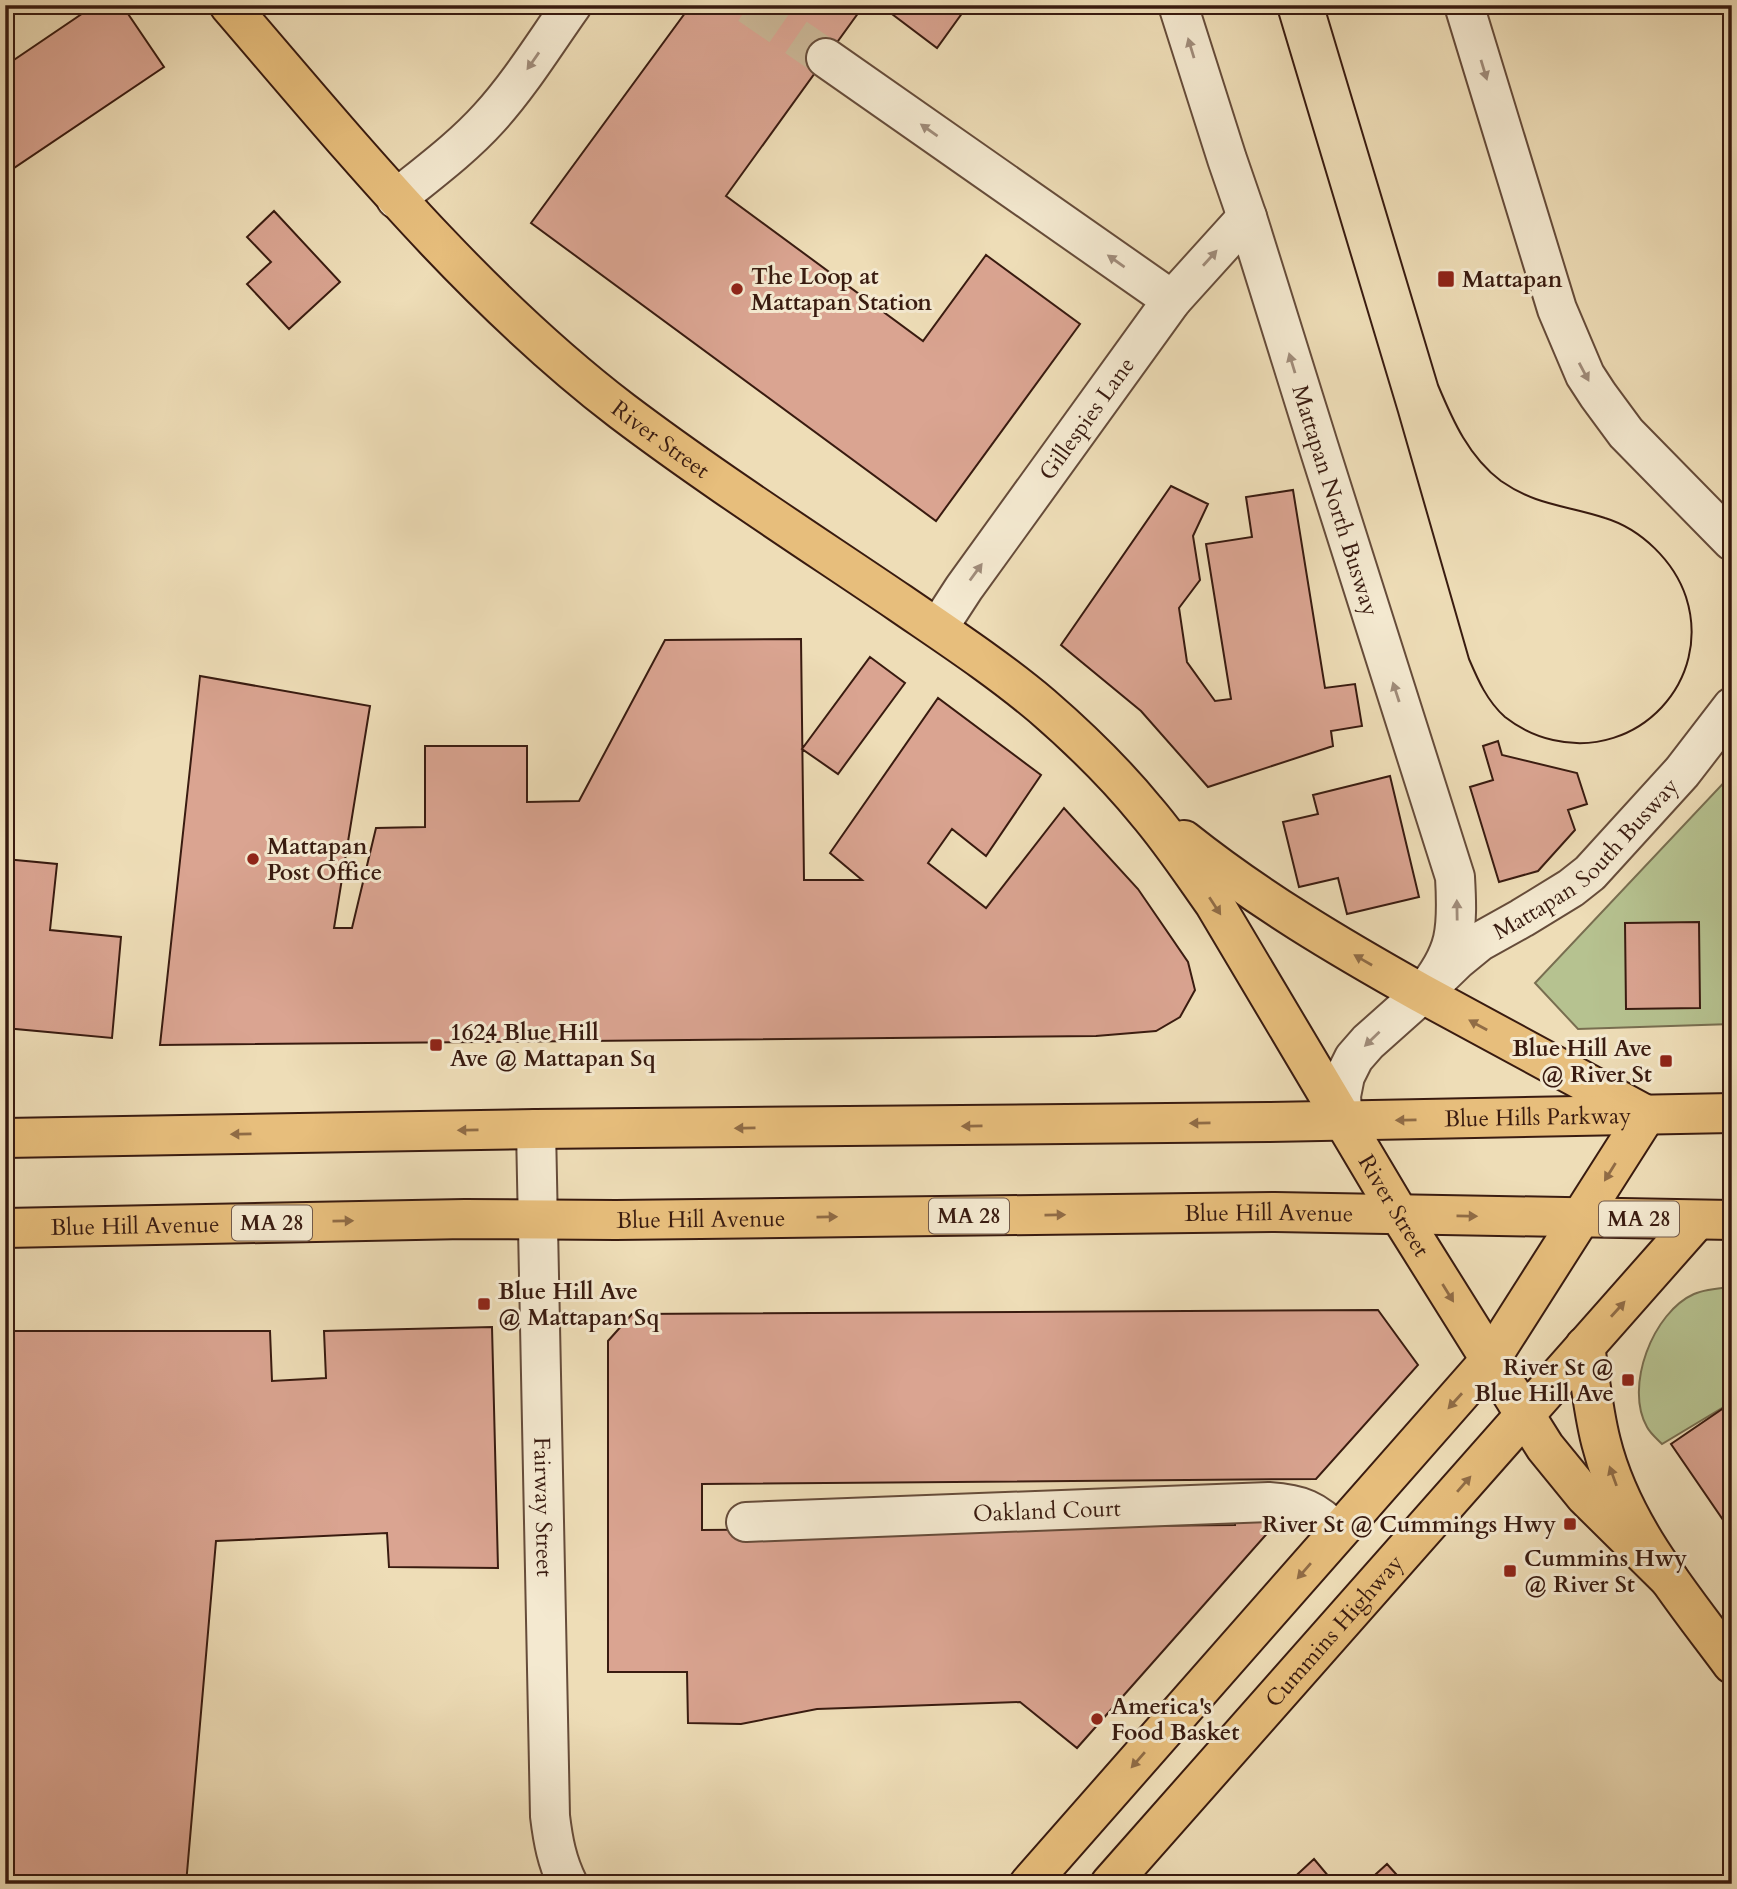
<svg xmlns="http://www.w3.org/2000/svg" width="1737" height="1889" font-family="Cardo,serif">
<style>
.green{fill:#b6c290;stroke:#786e50;stroke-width:2}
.building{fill:#daa491;stroke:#391b10;stroke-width:2}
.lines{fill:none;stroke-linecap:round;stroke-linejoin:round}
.minor-tunnel{stroke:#cab696;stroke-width:38;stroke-dasharray:38 19;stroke-linecap:butt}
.minor-casing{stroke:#664c3a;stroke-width:42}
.major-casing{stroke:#391b10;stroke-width:42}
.highway-casing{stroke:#391b10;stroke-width:42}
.minor{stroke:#f4e9d0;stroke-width:38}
.major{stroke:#e7be7c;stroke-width:38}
.highway{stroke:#e7be7c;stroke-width:38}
.tram{stroke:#391b10;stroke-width:2}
.oneway{fill:#a08c7a}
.oneway2{fill:#906c46}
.poi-dot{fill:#8f2418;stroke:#f4e9d0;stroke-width:2.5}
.labels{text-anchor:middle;stroke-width:6;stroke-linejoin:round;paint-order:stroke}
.shield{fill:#f4e9d0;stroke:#71594a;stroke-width:2}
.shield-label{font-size:21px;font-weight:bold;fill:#391b10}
.poi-label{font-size:23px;font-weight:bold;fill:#391b10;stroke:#f4e9d0;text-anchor:start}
.street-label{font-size:23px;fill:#391b10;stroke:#f4e9d0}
</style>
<rect width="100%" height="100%" fill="#eeddb7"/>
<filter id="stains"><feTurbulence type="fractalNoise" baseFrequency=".00286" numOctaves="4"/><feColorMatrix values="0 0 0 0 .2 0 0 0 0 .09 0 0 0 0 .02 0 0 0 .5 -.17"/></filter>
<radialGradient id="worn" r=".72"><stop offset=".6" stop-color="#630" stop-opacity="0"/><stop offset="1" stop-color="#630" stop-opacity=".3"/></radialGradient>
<path class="green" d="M1732,774V1024L1578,1029L1535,983Z
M1732,1287V1402L1662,1444C1657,1439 1650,1433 1647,1427C1624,1387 1653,1312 1694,1294C1705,1289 1720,1288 1732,1287Z"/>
<path class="building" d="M95,5H122L164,67L5,174V66Z
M691,5H864L726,196L923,341L986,255L1080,324L936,521L531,223Z
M880,5H968L937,48Z
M274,211L340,282L289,329L247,284L271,262L247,237Z
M1171,486L1208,504L1193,536L1200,580L1179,608L1187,662L1215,701L1231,699L1206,544L1252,537L1246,497L1293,490L1325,688L1355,684L1362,726L1331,731L1333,746L1208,787L1141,711L1061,645Z
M801,639L804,880H862L830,853L938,698L1041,775L986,856L952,829L928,863L986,908L1064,808L1138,889L1188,962L1195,990L1180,1017L1156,1031L1096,1036L160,1045L200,676L370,706L334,928H352L376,828L425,827V746H527V802L579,801L665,640Z
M870,657L905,683L838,774L802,749Z
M1498,741L1502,755L1577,773L1587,804L1568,810L1575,830L1538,871L1499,882L1470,787L1493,780L1483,746Z
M1390,776L1419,897L1347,914L1338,878L1299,887L1283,822L1318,814L1313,795Z
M5,859L57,864L50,930L121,937L112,1038L5,1028Z
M1699,922L1700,1008L1626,1009L1625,923Z
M1378,1310L1418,1365L1316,1479L702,1484V1530L1235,1525V1518H1264L1272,1528L1077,1748L1020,1702L817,1709L741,1724L688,1723L687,1672H608V1341L632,1314Z
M492,1327L498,1568L389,1567L387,1533L216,1541L186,1884H5V1331H270L272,1381L326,1378L324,1331Z
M1731,1403L1732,1404V1533L1671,1444Z
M1314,1859L1335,1884H1287Z
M1387,1864L1405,1884H1365Z"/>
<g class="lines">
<path class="minor-tunnel" d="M749,5L826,58"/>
<g class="minor-casing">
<g id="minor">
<path id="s1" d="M1178,5L1227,159L1247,217L1319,448L1455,877C1458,929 1457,953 1423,993"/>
<path d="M1464,5L1557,309L1585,375L1598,395L1626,433L1732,541"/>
<path d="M826,58L1172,300"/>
<path d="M396,199C428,173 462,148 489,118C520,84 545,43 572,5"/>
<path id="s2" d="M938,628L964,588L1172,300L1247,217"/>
<path id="s3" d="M1343,1121L1341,1096L1345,1076L1354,1058L1368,1042L1423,993L1457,960L1479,942L1522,918L1571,888L1590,873L1682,772L1732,707"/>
<path id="s4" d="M536,1129L550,1816C553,1841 557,1862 568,1884"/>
<path id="s5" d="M746,1522L1269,1502C1300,1504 1316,1510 1337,1533"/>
</g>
</g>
<g class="major-casing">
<g id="major">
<path id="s6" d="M229,5C352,148 472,296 622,411C712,479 807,540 900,603C948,636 997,668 1042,706C1079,738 1115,773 1146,811C1171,840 1192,872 1214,903L1399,1214L1545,1447L1585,1496L1669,1579"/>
<path d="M1585,1346C1590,1378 1593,1411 1601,1442C1622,1527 1681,1595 1732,1664"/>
<path d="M1029,1884L1490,1360L1646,1115C1571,1075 1496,1034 1421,993C1339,947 1258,899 1184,840"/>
<path id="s7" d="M1110,1884L1697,1220"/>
</g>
</g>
<g class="highway-casing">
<g id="highway">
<path id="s8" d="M5,1138L536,1129L1268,1122L1732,1113"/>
<path id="s9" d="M5,1228L465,1219L616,1220L1275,1212L1732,1220"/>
</g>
</g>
<use href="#minor" class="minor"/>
<use href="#major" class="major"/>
<use href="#highway" class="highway"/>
<path class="tram" d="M1276,5L1398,412L1469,659C1478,680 1487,701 1505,717C1519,728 1536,736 1553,740C1638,760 1713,681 1686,597C1674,561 1641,529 1605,518C1566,505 1537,506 1501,481C1469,457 1453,421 1438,385L1324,5"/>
</g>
<defs><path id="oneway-solid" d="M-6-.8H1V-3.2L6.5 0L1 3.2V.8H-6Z" transform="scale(1.75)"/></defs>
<g class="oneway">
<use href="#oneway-solid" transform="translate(1191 48) rotate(-107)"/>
<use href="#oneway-solid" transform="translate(533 61) rotate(125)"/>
<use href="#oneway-solid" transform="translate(1484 70) rotate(73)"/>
<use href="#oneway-solid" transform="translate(929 130) rotate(-145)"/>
<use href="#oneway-solid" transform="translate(1210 258) rotate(-48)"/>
<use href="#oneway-solid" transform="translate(1116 261) rotate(-145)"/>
<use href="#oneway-solid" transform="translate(1292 363) rotate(-107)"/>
<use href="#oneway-solid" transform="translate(1584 372) rotate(62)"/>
<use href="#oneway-solid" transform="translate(976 572) rotate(-54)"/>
<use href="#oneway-solid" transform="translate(1396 692) rotate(-108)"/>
<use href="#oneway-solid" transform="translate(1457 910) rotate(-91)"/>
<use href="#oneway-solid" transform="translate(1372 1039) rotate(136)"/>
</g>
<g class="oneway2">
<use href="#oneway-solid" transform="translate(1215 906) rotate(57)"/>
<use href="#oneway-solid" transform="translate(1363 960) rotate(-150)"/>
<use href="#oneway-solid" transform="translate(1478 1025) rotate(-151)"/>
<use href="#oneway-solid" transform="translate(1406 1120) rotate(179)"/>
<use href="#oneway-solid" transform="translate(1200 1123) rotate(179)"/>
<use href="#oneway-solid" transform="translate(972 1126) rotate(179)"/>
<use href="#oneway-solid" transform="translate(745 1128) rotate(179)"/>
<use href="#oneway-solid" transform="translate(468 1130) rotate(179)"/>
<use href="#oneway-solid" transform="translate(241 1134) rotate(179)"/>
<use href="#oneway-solid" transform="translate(1610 1172) rotate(122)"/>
<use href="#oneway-solid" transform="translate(1055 1215) rotate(-1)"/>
<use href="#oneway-solid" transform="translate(1467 1216) rotate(1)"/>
<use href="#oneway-solid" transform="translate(827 1217) rotate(-1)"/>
<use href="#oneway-solid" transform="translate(343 1221) rotate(-1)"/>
<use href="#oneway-solid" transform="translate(1448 1293) rotate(58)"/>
<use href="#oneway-solid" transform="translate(1618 1309) rotate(-48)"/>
<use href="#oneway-solid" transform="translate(1455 1401) rotate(132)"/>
<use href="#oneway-solid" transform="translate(1613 1476) rotate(-110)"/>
<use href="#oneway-solid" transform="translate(1464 1484) rotate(-49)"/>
<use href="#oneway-solid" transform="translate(1304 1571) rotate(131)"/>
<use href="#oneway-solid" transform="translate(1138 1760) rotate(131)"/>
</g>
<g class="poi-dot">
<rect x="1437" y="270" width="18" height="18" rx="3.5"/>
<circle cx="737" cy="289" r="7"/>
<circle cx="253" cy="859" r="7"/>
<rect x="429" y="1038" width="14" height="14" rx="3.5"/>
<rect x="1659" y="1054" width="14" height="14" rx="3.5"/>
<rect x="477" y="1297" width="14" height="14" rx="3.5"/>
<rect x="1621" y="1373" width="14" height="14" rx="3.5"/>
<rect x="1563" y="1517" width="14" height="14" rx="3.5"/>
<rect x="1503" y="1564" width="14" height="14" rx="3.5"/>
<circle cx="1097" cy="1719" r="7"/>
</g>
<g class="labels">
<g class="shield">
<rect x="929" y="1198.5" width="80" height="35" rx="5"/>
<rect x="1599" y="1201.5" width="80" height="35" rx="5"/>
<rect x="232" y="1205.5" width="80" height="35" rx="5"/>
</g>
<g class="shield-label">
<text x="969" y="1223">MA 28</text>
<text x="1639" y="1226">MA 28</text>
<text x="272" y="1230">MA 28</text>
</g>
<g class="poi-label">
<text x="751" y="284">The Loop at<tspan x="751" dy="26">Mattapan Station</tspan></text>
<text x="1462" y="287">Mattapan</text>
<text x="267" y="854">Mattapan<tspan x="267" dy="26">Post Office</tspan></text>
<text x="450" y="1040">1624 Blue Hill<tspan x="450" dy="26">Ave @ Mattapan Sq</tspan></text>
<text x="1652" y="1056" text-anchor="end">Blue Hill Ave<tspan x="1652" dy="26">@ River St</tspan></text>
<text x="498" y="1299">Blue Hill Ave<tspan x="498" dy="26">@ Mattapan Sq</tspan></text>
<text x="1614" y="1375" text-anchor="end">River St @<tspan x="1614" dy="26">Blue Hill Ave</tspan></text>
<text x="1556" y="1532" text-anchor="end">River St @ Cummings Hwy</text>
<text x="1524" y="1566">Cummins Hwy<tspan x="1524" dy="26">@ River St</tspan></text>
<text x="1111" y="1714">America's<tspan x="1111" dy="26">Food Basket</tspan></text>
</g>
<g class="street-label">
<text dy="8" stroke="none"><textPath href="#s2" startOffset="257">Gillespies Lane</textPath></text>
<text dy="8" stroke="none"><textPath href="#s6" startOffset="614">River Street</textPath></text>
<text dy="8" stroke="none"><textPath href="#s1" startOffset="520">Mattapan North Busway</textPath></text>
<text dy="8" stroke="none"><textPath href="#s3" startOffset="373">Mattapan South Busway</textPath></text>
<text dy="8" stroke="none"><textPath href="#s8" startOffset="1533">Blue Hills Parkway</textPath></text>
<text dy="8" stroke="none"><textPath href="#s6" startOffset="1694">River Street</textPath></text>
<text dy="8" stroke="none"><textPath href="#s9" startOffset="1264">Blue Hill Avenue</textPath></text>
<text dy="8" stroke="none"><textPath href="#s9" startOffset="696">Blue Hill Avenue</textPath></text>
<text dy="8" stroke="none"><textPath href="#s9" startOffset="130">Blue Hill Avenue</textPath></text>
<text dy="8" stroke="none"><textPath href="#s4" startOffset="378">Fairway Street</textPath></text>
<text dy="8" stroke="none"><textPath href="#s5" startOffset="301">Oakland Court</textPath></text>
<text dy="8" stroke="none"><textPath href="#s7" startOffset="338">Cummins Highway</textPath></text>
</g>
</g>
<rect width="1737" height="1889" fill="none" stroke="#eeddb7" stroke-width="28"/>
<rect x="7" y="7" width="1723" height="1875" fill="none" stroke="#391b10" stroke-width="3.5"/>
<rect x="14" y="14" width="1709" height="1861" fill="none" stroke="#391b10" stroke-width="2"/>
<rect width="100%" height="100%" filter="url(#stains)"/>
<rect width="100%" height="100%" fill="url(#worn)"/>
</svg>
